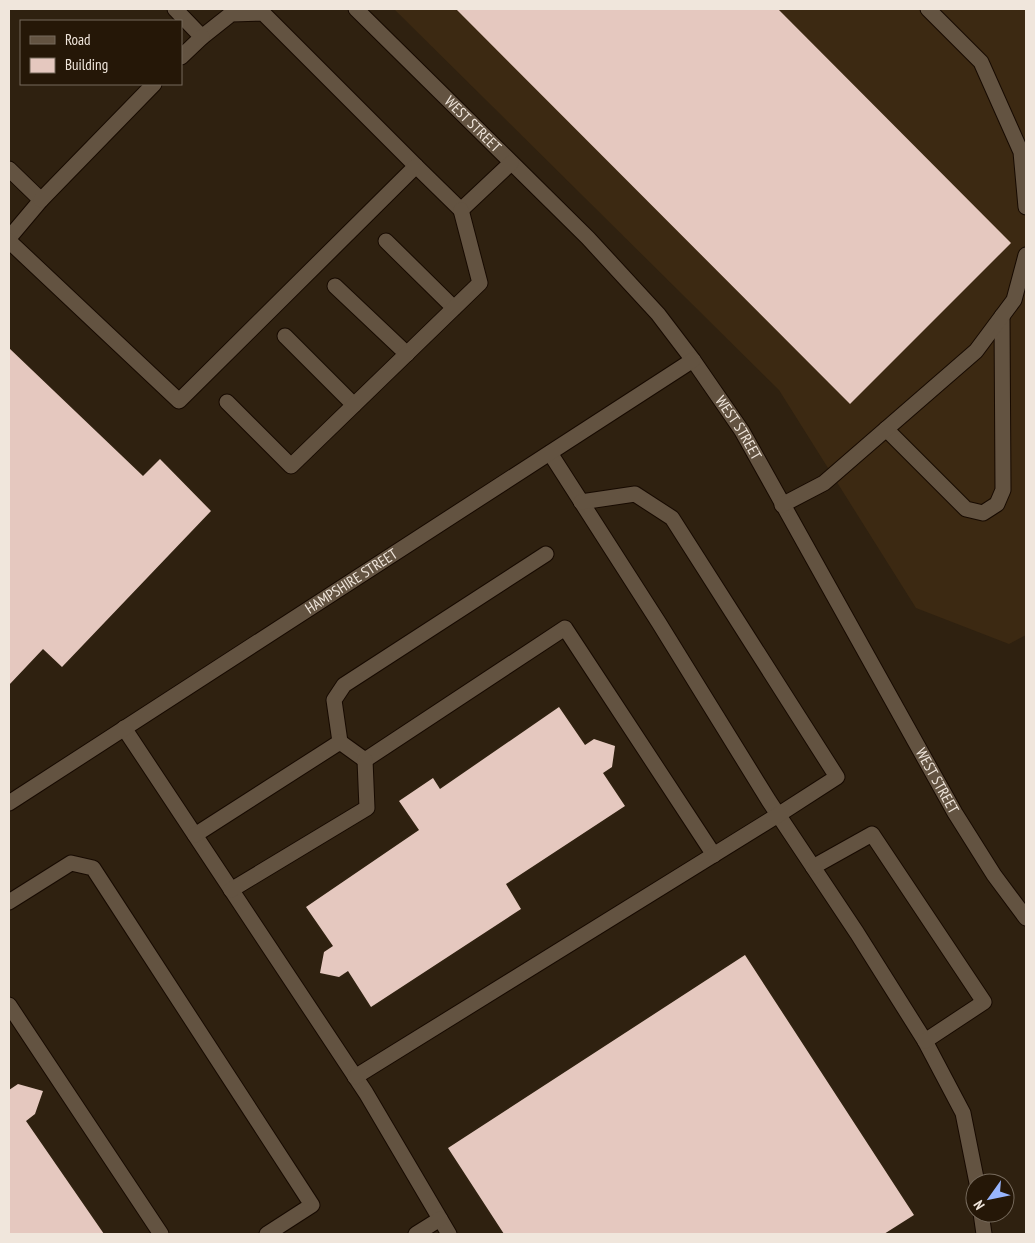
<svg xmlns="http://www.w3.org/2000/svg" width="1035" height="1243" font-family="'PT Sans Narrow',sans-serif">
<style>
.built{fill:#3c2912}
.building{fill:#e5c8bf}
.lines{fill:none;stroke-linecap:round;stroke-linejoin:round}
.minor-casing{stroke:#170a00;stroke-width:17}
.minor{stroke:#635341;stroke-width:15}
.labels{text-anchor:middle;stroke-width:5;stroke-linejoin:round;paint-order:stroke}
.street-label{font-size:15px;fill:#f0e6dc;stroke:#251707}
</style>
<rect width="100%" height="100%" fill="#2f2110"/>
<path class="built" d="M394,9H1026V635L1009,644L916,608L779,390Z"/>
<path class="building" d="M456,9H778L1011,243L850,404Z
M9,348L143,476L160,459L211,511L62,667L43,649L9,685Z
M559,707L585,745L594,739L615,746L612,767L603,773L625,806L506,884L521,909L371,1007L348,971L339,977L320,973L324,952L333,946L306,907L419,830L399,801L433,778L440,789Z
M745,955L914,1215L884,1234H504L448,1148Z
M18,1084L43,1091L35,1114L26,1121L104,1234H9V1090Z"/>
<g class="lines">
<g class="minor-casing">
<g id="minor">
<path d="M175,9L202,37L231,14L263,13L416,166"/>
<path id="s1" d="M356,9L588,238L658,314L693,360L742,431L955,813L994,875L1026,918"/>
<path d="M928,9L981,62L1021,152L1026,207"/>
<path d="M181,57L202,37"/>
<path d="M9,169L41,200L9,238"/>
<path d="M41,200L154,84"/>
<path d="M9,241L179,401L416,166L461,210L511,163"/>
<path d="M386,241L454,308"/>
<path d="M335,286L407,354"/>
<path d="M285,336L354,405"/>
<path d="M227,402L291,466L480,283L461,210"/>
<path d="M886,429L966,509L983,513L997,504L1003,490L1002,316"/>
<path d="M550,453L659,623L769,801L857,933L925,1041L963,1113L977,1183"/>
<path d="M782,505L824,483L976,351L1014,300L1026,255"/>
<path d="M124,728L366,1093L449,1234"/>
<path d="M340,742L334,700L344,685L546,554"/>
<path id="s2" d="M9,803L693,360"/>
<path d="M195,835L340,742L365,760L565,628L714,855"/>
<path d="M813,867L872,834L984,1002L925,1041"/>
<path d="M231,890L367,808L365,760"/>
<path d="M9,902L71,863L93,868L312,1205L267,1234"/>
<path d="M9,1005L161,1234"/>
<path d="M355,1077L778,815L837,777L672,518L635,494L581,502"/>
<path d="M981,1213L984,1234"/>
<path d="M416,1234L440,1219"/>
</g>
</g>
<use href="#minor" class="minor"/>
</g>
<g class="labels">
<g class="street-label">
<text dy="5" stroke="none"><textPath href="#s1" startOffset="164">WEST STREET</textPath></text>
<text dy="5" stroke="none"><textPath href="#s1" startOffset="569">WEST STREET</textPath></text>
<text dy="5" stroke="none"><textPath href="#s2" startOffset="408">HAMPSHIRE STREET</textPath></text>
<text dy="5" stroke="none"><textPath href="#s1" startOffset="974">WEST STREET</textPath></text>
</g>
</g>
<rect width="1035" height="1243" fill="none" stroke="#f0e6dc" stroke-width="20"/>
<rect x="20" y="20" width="162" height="65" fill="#251707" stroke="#766a5c"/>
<rect x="30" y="36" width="25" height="8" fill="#635341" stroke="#766a5c"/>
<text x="65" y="45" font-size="15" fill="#f0e6dc">Road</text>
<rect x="30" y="58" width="25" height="15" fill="#e5c8bf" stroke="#766a5c"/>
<text x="65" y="70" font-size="15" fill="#f0e6dc">Building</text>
<g transform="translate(990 1198) rotate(237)"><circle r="24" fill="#251707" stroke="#766a5c"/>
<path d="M0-4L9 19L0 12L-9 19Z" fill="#98b5fd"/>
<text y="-8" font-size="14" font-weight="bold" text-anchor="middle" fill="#f0e6dc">N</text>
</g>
</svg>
